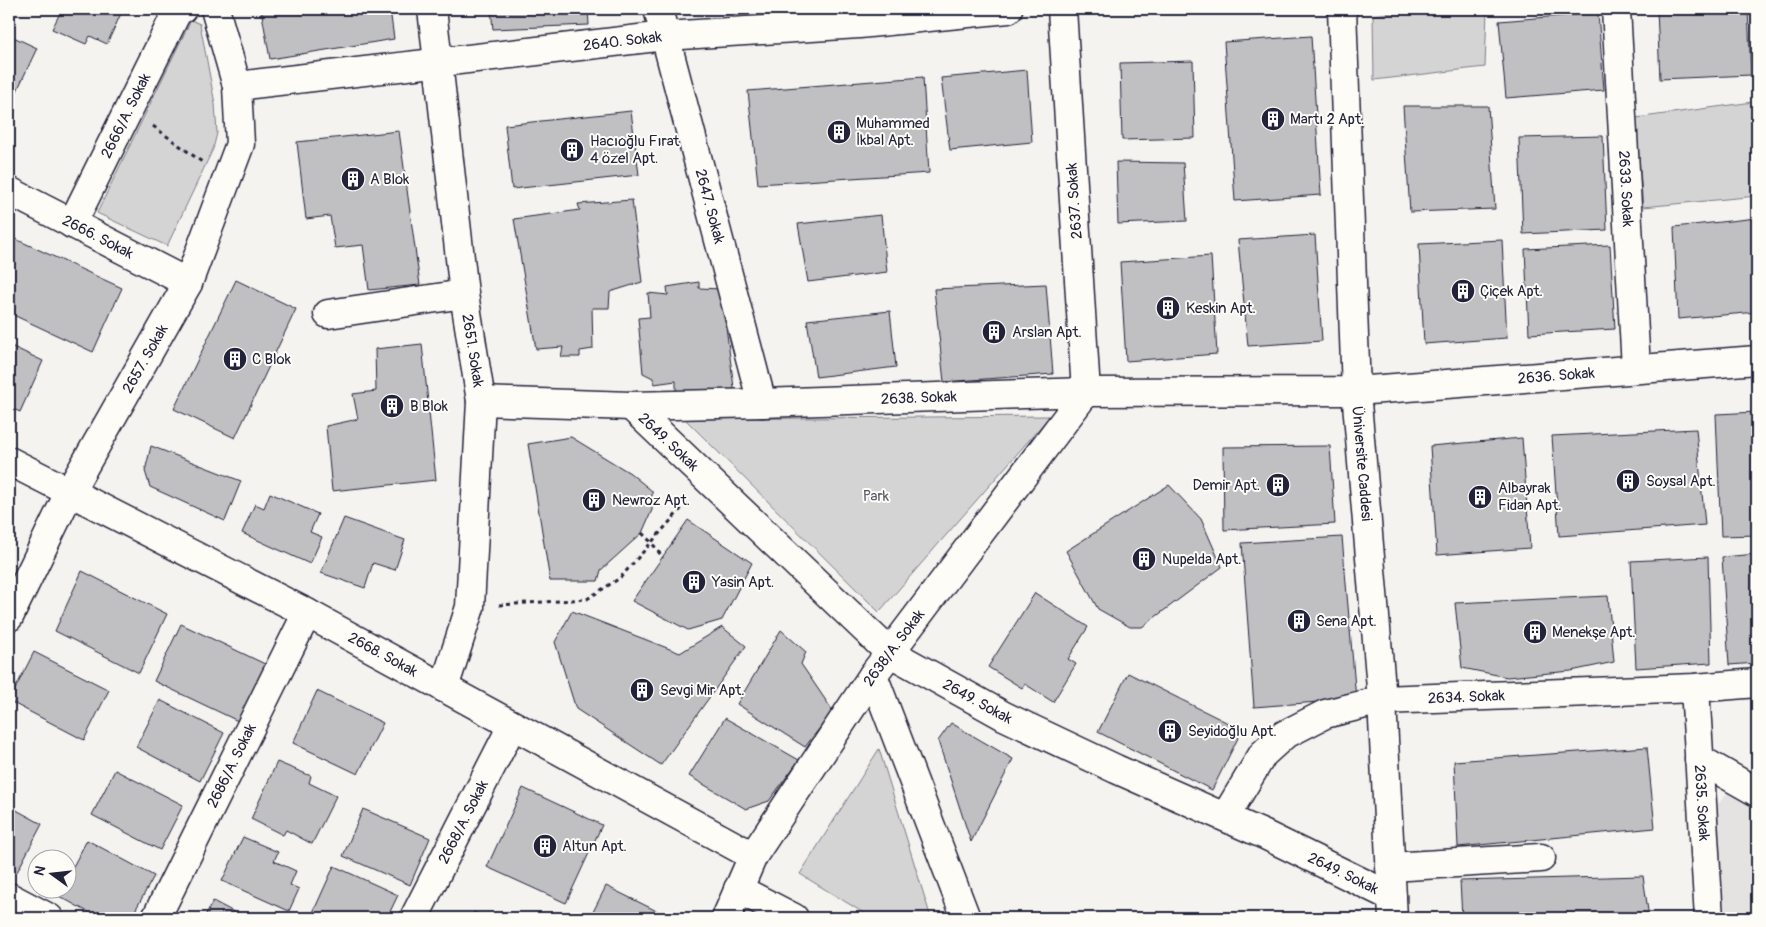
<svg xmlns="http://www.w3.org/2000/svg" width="1766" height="927" font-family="Pangolin,sans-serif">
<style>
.built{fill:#e4e3e2}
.green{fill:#d5d4d5;stroke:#7c7b88}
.building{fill:#c0bfc2;stroke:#22223b}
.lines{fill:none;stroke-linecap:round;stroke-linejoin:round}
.minor-casing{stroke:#22223b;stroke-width:31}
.path{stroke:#22223b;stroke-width:3;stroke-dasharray:4 4;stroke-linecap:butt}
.minor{stroke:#fdfcf7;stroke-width:28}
.labels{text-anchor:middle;stroke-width:4;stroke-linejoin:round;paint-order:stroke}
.street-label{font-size:15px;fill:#22223b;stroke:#fdfcf7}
.poi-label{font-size:15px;fill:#22223b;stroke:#fdfcf7;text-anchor:start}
.park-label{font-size:15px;fill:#585769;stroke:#fdfcf7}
</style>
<rect width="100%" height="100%" fill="#f4f3ef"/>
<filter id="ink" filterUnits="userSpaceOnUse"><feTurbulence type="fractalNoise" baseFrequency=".02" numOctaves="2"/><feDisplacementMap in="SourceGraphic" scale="10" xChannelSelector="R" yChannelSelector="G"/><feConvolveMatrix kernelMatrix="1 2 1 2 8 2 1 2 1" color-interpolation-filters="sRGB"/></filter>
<g filter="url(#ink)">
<path class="built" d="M1732,788L1757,803V918H1720L1713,810Z"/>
<path class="green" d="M1426,9H1487L1485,67L1374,80L1373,15Z
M1754,9H1757V196L1643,207L1636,118L1753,102Z
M191,20L200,24L215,104L217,133L213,149L167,246L97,213Z
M1050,416L879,612L685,419Z
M879,749L931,918H872L800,874Z"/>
<path class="building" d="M62,9H123L107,44L90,36L86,44L52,29Z
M261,9H390L394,39L270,59Z
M491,9H588L589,25L493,29Z
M1657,9H1748L1751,75L1660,79Z
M1598,13L1604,90L1506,98L1499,21Z
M9,35L37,48L9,108Z
M1311,36L1321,195L1235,201L1224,42Z
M1193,61L1195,138L1122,140L1120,63Z
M1027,70L1032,142L950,150L941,78Z
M923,77L929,173L758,184L748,91Z
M1403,106H1488L1495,209L1410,212Z
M631,111L639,175L512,189L505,125Z
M399,131L420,285L369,290L363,245L335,248L330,216L306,219L297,142Z
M1603,136L1607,230L1523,234L1519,138Z
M1116,162L1183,163L1187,221L1118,224Z
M632,200L642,282L610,292L609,308H592L593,349L580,351V357H561L563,347L536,349L514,219L580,210L578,204Z
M881,215L887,272L808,282L798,224Z
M1757,218V312L1678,319L1674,227Z
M1315,235L1322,341L1248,346L1238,240Z
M9,236L122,288L93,352L9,313Z
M1502,240L1507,338L1424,344L1419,244Z
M1610,245L1615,329L1529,334L1525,249Z
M1211,256L1217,354L1126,361L1120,262Z
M236,280L296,309L235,438L174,409Z
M699,282V288L721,289L735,395L676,397V381L654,384L653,378L643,373L638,318L650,317L648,293L668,295L667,287Z
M1046,284L1053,374L944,382L934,289Z
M890,311L896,367L816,377L807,320Z
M422,344L436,480L332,491L326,426L358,419L353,394L376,391L375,349Z
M9,345L43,361L20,412L9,407Z
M1757,412V535L1721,536L1716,414Z
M1696,429L1705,525L1559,536L1552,436Z
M571,437L630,473L652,491V510L642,533L601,570L598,581H550L528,444Z
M1522,438L1530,548L1437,555L1430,446Z
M151,446L241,481L225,521L150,487L145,471Z
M1330,446L1335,524L1224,530L1223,447Z
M1169,485L1201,519L1222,567L1142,627H1130L1098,609L1066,551Z
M270,493L318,514L310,532L322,537L310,564L242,533L255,504L264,508Z
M344,518L405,540L395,570L373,563L365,588L321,573Z
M688,520L752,563L722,620L688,630L632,601Z
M1342,537L1356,699L1254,707L1242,543Z
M1757,554V663L1729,665L1722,557Z
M1708,557L1711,663L1636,668L1631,561Z
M82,571L167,614L139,673L55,631Z
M1035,593L1088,627L1068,659L1076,664L1053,702L1025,684L1022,688L988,667Z
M1608,596L1614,662L1571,671L1507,677L1462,668L1455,603Z
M572,611L680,653L722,627L746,646L661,765L576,709L555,642Z
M181,624L267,665L240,722L154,681Z
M781,630L806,652L801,664L833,711L805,747L737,704Z
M34,652L109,690L84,740L9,701Z
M1128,673L1242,730L1212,790L1098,732Z
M317,691L383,723L358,774L293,743Z
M160,700L224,733L200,781L136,747Z
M725,718L799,760L769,801L746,809L689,776Z
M951,723L1013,759L971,842L938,741Z
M1647,747L1655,828L1458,847L1454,761Z
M277,762L311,776L309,783L336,796L312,844L286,830L283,835L251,819Z
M115,770L183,805L160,850L92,815Z
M523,788L602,825L566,903L487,867Z
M9,806L42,824L17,872L9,868Z
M363,809L430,838L410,885L343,856Z
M243,837L278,852L274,861L296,871L290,885L299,889L289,911L222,881Z
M87,840L154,876L131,918H99L57,895L60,890H68V876Z
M334,866L398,895L387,918H315L311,917Z
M1643,876L1649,918H1462L1460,881Z
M606,886L671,918H590Z
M213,901L245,918H204Z
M474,912L486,918H471Z"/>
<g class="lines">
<g class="minor-casing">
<g id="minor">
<path id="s1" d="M432,9L464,294L481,401L470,607L444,688"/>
<path id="s2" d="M658,9L762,403"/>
<path id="s3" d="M1342,9L1356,391L1382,700L1393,918"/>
<path id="s4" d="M1616,9L1636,368"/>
<path id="s5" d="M237,86L665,36L859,24L1008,9"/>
<path id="s6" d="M9,191L188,283"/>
<path id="s7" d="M72,224L177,12L182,9"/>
<path d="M328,314L464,294"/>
<path id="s8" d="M481,401L631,406L762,403L1086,392L1356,391L1757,360"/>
<path id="s9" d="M631,406L889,652L1004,716L1116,769L1265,835L1392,897"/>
<path id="s10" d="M9,461L307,613L753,856"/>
<path id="s11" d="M9,617L70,491L188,283L240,144L237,86L215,9"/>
<path d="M873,675L966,918"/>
<path id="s12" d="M1695,688L1709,918"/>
<path d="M1699,759L1757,792"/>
<path id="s13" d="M1225,817L1263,754L1284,735L1325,714L1382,700L1695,688L1757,683"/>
<path d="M1390,867L1541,858"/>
<path d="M738,889L794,918"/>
<path d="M9,897L49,918"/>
<path id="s14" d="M156,918L307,613"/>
<path id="s15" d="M414,918L512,726"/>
<path id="s16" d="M726,918L753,856L873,675L1086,392L1062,9"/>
</g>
</g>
<path class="path" d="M153,126L202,162
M642,533L652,543L663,558
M499,605L587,599L620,578L689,500"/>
<use href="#minor" class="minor"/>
</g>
</g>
<defs>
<g id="building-disc" transform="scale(1.25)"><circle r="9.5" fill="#22223b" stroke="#fdfcf7"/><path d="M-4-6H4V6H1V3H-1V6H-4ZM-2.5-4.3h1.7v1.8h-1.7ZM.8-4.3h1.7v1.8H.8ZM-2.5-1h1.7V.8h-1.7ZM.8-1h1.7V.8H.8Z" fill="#fff"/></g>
</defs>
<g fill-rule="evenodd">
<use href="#building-disc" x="1273" y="119"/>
<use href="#building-disc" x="839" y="132"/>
<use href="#building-disc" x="572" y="150"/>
<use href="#building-disc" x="353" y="179"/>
<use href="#building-disc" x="1463" y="291"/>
<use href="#building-disc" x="1168" y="308"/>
<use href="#building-disc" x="994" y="332"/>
<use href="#building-disc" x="235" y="359"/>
<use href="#building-disc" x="392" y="406"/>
<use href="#building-disc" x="1628" y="481"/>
<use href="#building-disc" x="1278" y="485"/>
<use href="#building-disc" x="1480" y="497"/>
<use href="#building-disc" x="594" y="500"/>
<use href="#building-disc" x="1144" y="559"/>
<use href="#building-disc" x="694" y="582"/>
<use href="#building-disc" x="1299" y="621"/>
<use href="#building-disc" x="1535" y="632"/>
<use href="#building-disc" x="642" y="690"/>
<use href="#building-disc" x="1170" y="731"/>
<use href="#building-disc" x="545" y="846"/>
</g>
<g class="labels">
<g class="street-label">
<text dy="5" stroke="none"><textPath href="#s5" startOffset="388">2640. Sokak</textPath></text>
<text dy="5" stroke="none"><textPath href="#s7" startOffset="121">2666/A. Sokak</textPath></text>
<text dy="5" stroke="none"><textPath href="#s4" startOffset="180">2633. Sokak</textPath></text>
<text transform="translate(1074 201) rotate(-94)" y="5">2637. Sokak</text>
<text dy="5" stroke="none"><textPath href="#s2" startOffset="204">2647. Sokak</textPath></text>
<text dy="5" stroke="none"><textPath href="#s6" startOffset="100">2666. Sokak</textPath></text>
<text dy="5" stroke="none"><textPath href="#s1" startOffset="344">2651. Sokak</textPath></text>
<text dy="5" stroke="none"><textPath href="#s11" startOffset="292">2657. Sokak</textPath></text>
<text dy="5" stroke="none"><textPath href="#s8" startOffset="1076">2636. Sokak</textPath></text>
<text dy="5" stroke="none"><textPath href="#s8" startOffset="438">2638. Sokak</textPath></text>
<text dy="5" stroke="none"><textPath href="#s9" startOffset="52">2649. Sokak</textPath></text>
<text dy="5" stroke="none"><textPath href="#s3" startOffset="455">Üniversite Caddesi</textPath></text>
<text dy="5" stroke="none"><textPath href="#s16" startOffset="319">2638/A. Sokak</textPath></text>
<text dy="5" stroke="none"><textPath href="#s10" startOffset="421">2668. Sokak</textPath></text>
<text dy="5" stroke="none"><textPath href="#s13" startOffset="291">2634. Sokak</textPath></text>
<text dy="5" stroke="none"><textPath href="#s9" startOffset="458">2649. Sokak</textPath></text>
<text dy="5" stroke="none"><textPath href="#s14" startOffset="170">2686/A. Sokak</textPath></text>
<text dy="5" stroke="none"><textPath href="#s12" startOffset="115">2635. Sokak</textPath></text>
<text dy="5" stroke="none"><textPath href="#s15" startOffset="108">2668/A. Sokak</textPath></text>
<text dy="5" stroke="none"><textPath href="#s9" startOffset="862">2649. Sokak</textPath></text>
</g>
<g class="poi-label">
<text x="1290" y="124">Martı 2 Apt.</text>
<text x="856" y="128">Muhammed<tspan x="856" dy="17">İkbal Apt.</tspan></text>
<text x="590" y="146">Hacıoğlu Fırat<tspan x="590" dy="17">4 özel Apt.</tspan></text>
<text x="370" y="184">A Blok</text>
<text x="1480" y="296">Çiçek Apt.</text>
<text x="1186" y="313">Keskin Apt.</text>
<text x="1012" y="337">Arslan Apt.</text>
<text x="252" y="364">C Blok</text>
<text x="410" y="411">B Blok</text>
<text x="1646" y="486">Soysal Apt.</text>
<text x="1260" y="490" text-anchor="end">Demir Apt.</text>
<text x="1498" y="493">Albayrak<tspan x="1498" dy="17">Fidan Apt.</tspan></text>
<text x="612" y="505">Newroz Apt.</text>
<text x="1162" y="564">Nupelda Apt.</text>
<text x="712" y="587">Yasin Apt.</text>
<text x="1316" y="626">Sena Apt.</text>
<text x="1552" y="637">Menekşe Apt.</text>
<text x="660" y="695">Sevgi Mir Apt.</text>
<text x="1188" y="736">Seyidoğlu Apt.</text>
<text x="562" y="851">Altun Apt.</text>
</g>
<g class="park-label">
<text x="876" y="501">Park</text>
</g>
</g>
<rect width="1766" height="927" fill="none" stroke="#fdfcf7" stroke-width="30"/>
<rect x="15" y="15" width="1736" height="897" fill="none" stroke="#22223b" stroke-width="2" filter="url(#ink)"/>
<g transform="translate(52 874) rotate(285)"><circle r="24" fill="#fdfcf7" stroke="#a5a5ac"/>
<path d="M0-4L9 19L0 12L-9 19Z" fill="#22223b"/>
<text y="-8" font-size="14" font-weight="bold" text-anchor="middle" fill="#22223b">N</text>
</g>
</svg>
